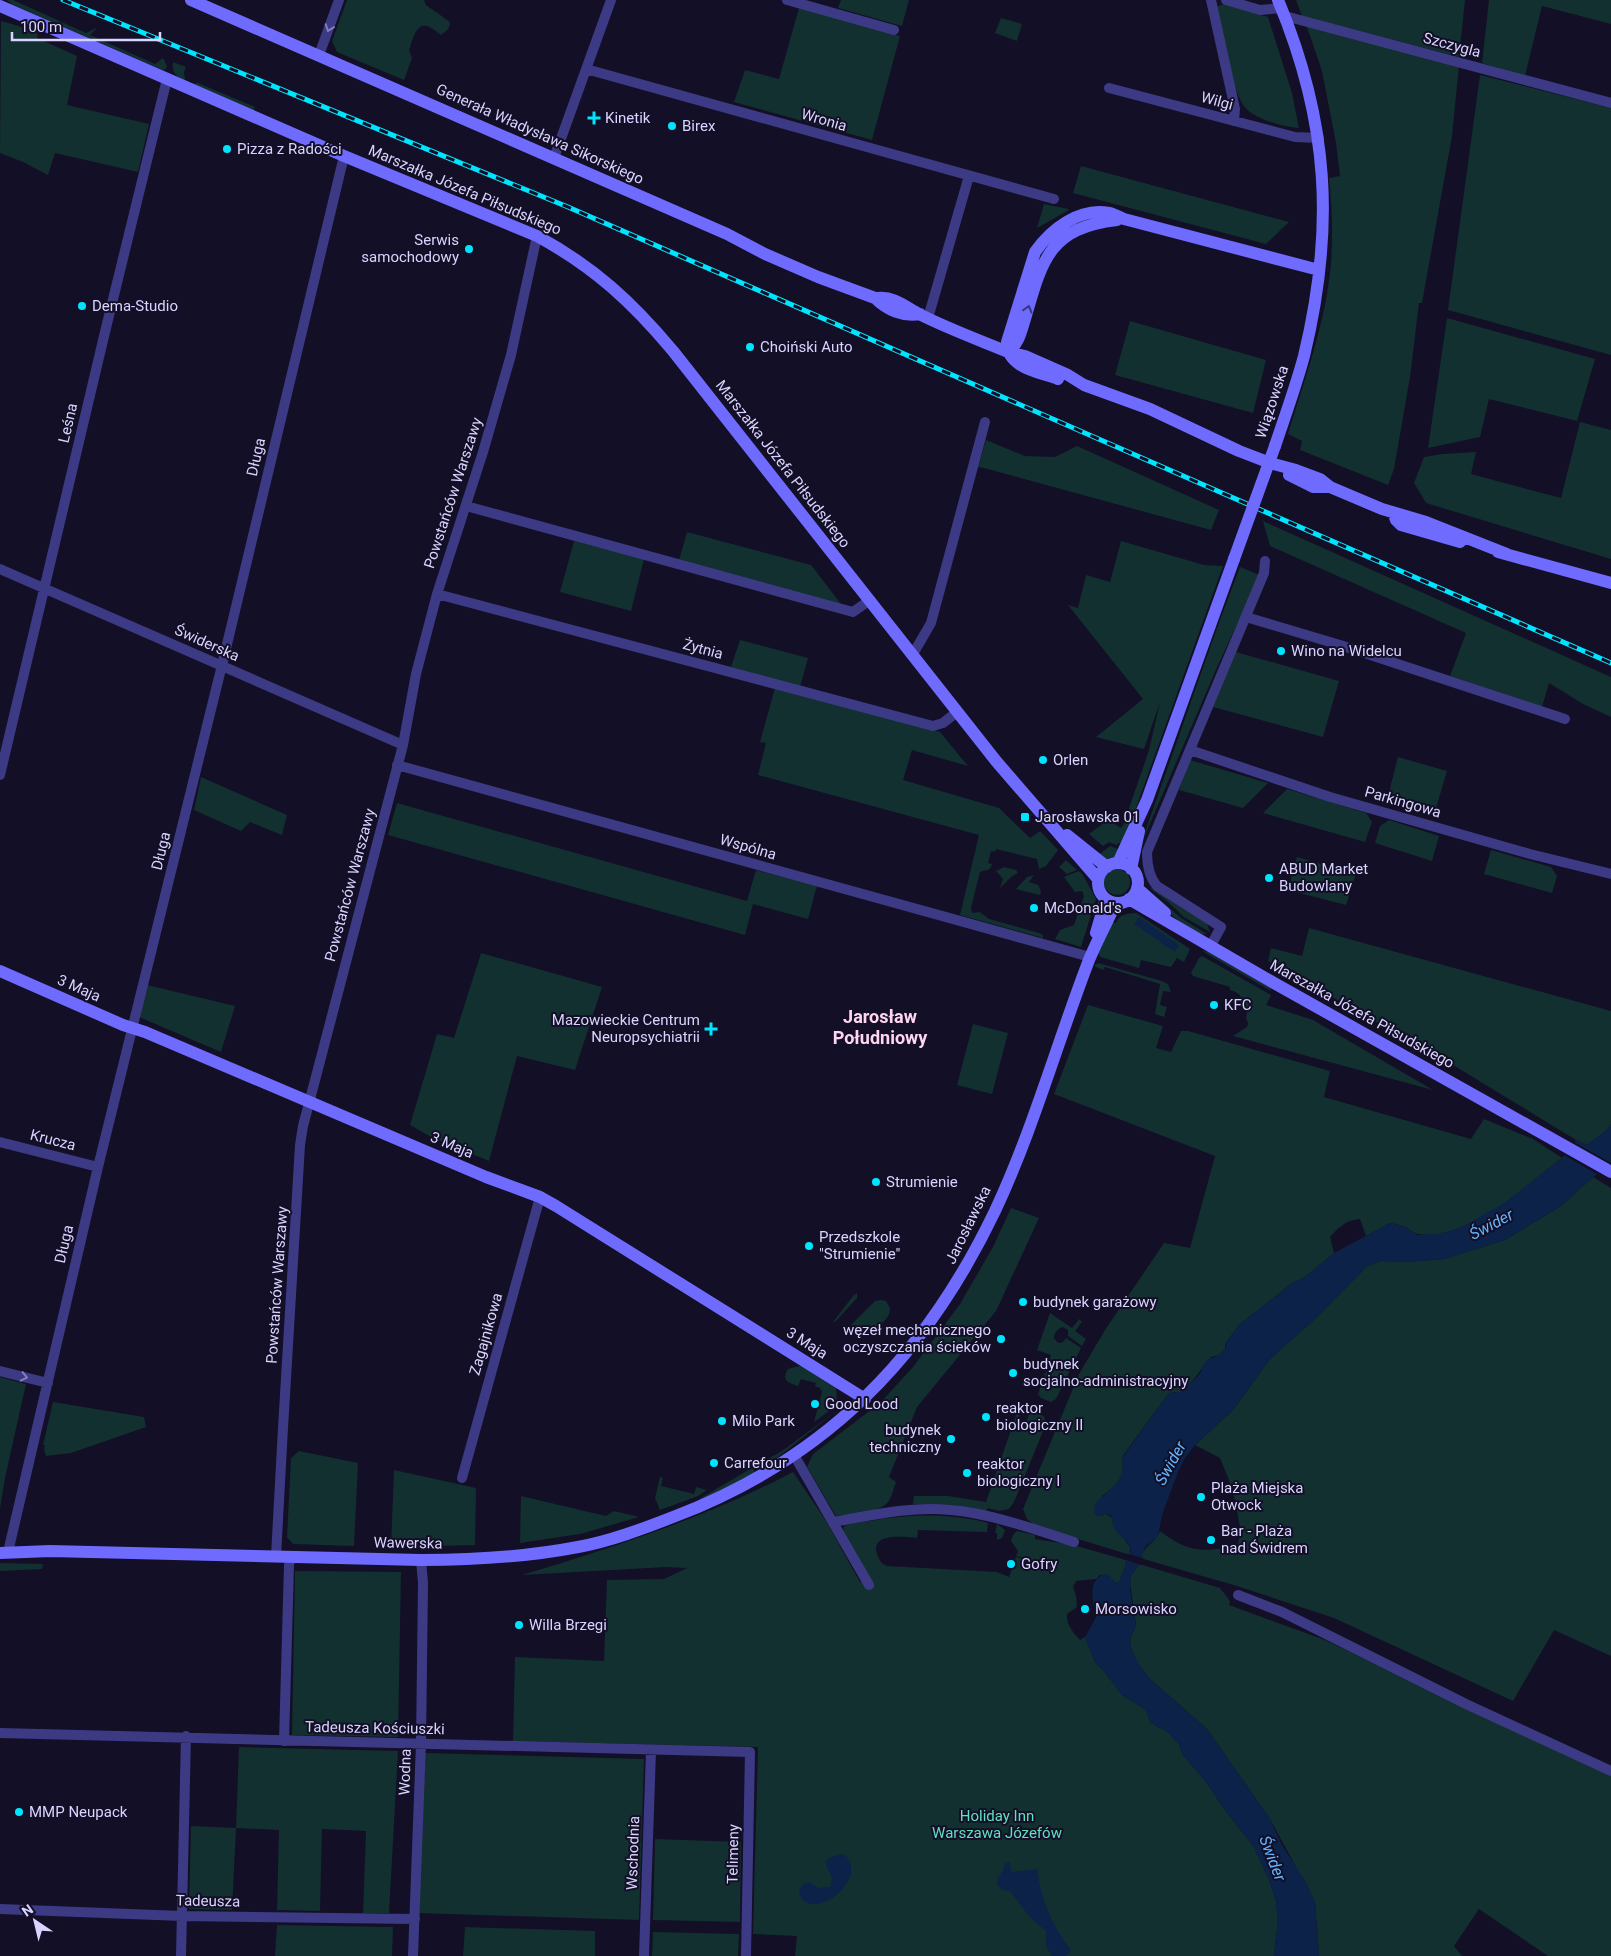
<svg xmlns="http://www.w3.org/2000/svg" width="1611" height="1956" font-family="Roboto,sans-serif">
<style>
.green{fill:#12302f}
.water{fill:#0c2248}
.pier{fill:#130f26}
.lines{fill:none;stroke-linecap:round;stroke-linejoin:round}
.street{stroke:#3d3a85;stroke-width:10}
.secondary{stroke:#6f6bff;stroke-width:12}
.rail-casing{stroke:#00e5ff;stroke-width:5}
.rail{stroke:#130f26;stroke-width:3;stroke-dasharray:9;stroke-linecap:butt}
.secondary-bridge{stroke:#6f6bff;stroke-width:12}
.oneway{stroke:#837fbc}
.oneway2{stroke:#38347d}
.poi-dot{fill:#00e5ff;stroke:#130f26;stroke-width:2}
.labels{text-anchor:middle;stroke-width:4;stroke-linejoin:round;paint-order:stroke}
.street-label{font-size:15px;fill:#d9d4ff;stroke:#130f26}
.poi-label{font-size:15px;fill:#d9d4ff;stroke:#130f26;text-anchor:start}
.park-label{font-size:15px;fill:#5fe0c0;stroke:#130f26}
.water-label{font-size:16px;font-style:italic;fill:#62b6ff;stroke:#130f26}
.quarter-label{font-size:18px;font-weight:bold;fill:#ffd6f0;stroke:#130f26}
</style>
<rect width="100%" height="100%" fill="#130f26"/>
<path class="green" d="M7,0H13L86,33L96,28V29L90,35L155,64L163,58L167,66L166,69L163,70L13,5Z
M347,0H424L426,5L450,22C450,29 446,31 441,35C437,32 431,27 427,26C415,23 412,43 409,50L412,58L404,80L337,52L332,41Z
M841,0H909L902,26L838,8Z
M1296,0H1465L1459,57L1302,16Z
M1489,0H1611V24L1542,6L1525,76L1482,63Z
M1224,4L1268,17L1292,93L1299,128C1283,127 1253,119 1243,105C1230,85 1221,31 1216,7Z
M799,8L900,36L872,140L734,102L745,70L779,79Z
M1001,18L1022,24L1017,41L995,33Z
M1,21L19,26L38,34L37,38L77,56L67,105L149,124L138,172L55,153L48,175L23,162L0,153Z
M1306,24L1459,66L1452,136L1422,303H1419L1410,377L1394,469L1388,485L1300,450L1302,441L1288,434C1305,378 1326,322 1331,263C1333,235 1332,206 1329,178L1340,176L1336,143L1322,71Z
M173,62L186,67L184,72L185,81C175,76 172,73 173,62Z
M1480,75L1611,108V355L1448,310Z
M198,83L255,107L253,111L193,84Z
M1081,166L1289,222L1266,244L1073,193Z
M1044,204L1068,209L1069,210L1037,228Z
M1447,318L1595,359L1577,421L1489,399L1480,437L1428,448Z
M1130,321L1266,360L1253,413L1115,375Z
M1580,422L1611,430V559L1426,503L1414,483L1424,457L1442,454L1476,452L1471,474L1561,498Z
M986,440L1025,456L1055,457L1077,446L1219,510L1211,530L984,468L978,467Z
M1263,521L1611,677V717L1583,704L1549,683L1542,707L1450,676L1466,633L1270,546Z
M687,532L811,565L841,604L679,560Z
M574,541L644,559L631,611L560,592Z
M1121,541L1204,565L1223,566L1123,844L1119,843L1116,845L1109,842L1103,846L1089,834L1108,820L1121,828L1123,826L1149,750L1160,702L1144,749L1096,737L1143,699L1068,605L1078,608L1086,575L1110,582Z
M1240,567L1260,575L1218,665L1139,849L1217,628Z
M740,640L808,658L800,687L731,667Z
M1236,652L1339,681L1323,737L1213,707Z
M775,688L940,732L968,766L912,750L903,780L999,808L1030,838L1040,831L1058,850L1046,866L1039,869L1037,859L996,849L995,852L991,851L988,863L992,864L990,869L980,872L971,908L972,913L980,912L989,919L1039,933L1043,935V938L960,915L979,835L758,775L766,743L760,742Z
M1398,757L1447,771L1434,815L1387,800Z
M1190,760L1268,783L1243,808L1179,790Z
M201,777L287,815L282,835L250,822L241,831L194,810Z
M1287,789L1366,813L1372,822L1365,842L1263,813Z
M397,803L747,901L756,870L817,886L816,889L808,919L753,904L745,935L388,835Z
M1389,820L1439,836L1432,861L1375,843L1380,826Z
M1110,846L1121,850L1114,858L1105,859L1097,856Z
M1491,850L1551,867L1557,876L1552,893L1484,874Z
M1297,857L1356,874L1346,905L1288,890Z
M1066,860L1077,870L1067,874L1059,867Z
M1004,867L1016,870L1018,873L1011,877L1000,888L1003,879L996,871Z
M1104 882a13 13 0 1 1 26 0a13 13 0 1 1-26 0Z
M1079,871L1083,875L1096,899L1081,947L1055,939L1060,930L1074,925L1084,896L1082,891L1075,892L1064,877Z
M1034,875L1029,882L1038,885L1041,891L1040,895L1016,889L1027,877Z
M1150,887L1207,924L1210,932L1184,917L1167,901L1151,889Z
M1157,897L1181,918L1207,934C1193,937 1164,908 1154,898Z
M1136,913L1190,949L1184,962L1177,958L1171,967L1141,960L1139,968L1100,957L1098,951L1111,922L1116,923C1120,913 1127,914 1136,913Z
M1309,928L1611,1011V1124L1607,1130L1587,1145L1576,1140L1453,1065L1268,961L1271,948L1302,956Z
M1202,951L1210,952L1270,988L1271,991Z
M481,953L602,987L575,1070L517,1056L489,1161L433,1138L410,1125L437,1034L454,1038Z
M1202,956L1271,995L1266,1005L1313,1020L1433,1090L1233,1036L1247,1027L1248,1023L1246,1018L1247,1012L1244,1011C1244,999 1241,993 1230,990V987L1193,976L1191,973L1199,958Z
M1098,963L1162,981L1168,984L1171,992L1163,991L1160,1005L1167,1007L1164,1017L1155,1014L1160,984L1105,967L1103,970L1094,966Z
M147,985L235,1006L221,1052L139,1017Z
M1088,1005L1163,1026L1156,1048L1171,1052L1181,1031H1188L1330,1071L1324,1097L1471,1139L1484,1119L1533,1139L1562,1158C1527,1185 1466,1242 1418,1234C1414,1234 1410,1229 1405,1227C1400,1225 1395,1224 1390,1223L1366,1236L1360,1219C1346,1220 1339,1227 1330,1237L1334,1253L1305,1277L1291,1284L1239,1325L1225,1344V1349L1219,1355L1211,1357L1186,1389L1181,1392L1169,1393L1122,1457C1126,1476 1117,1486 1102,1496L1101,1516L1105,1513L1112,1518L1113,1524L1130,1547V1555L1036,1526L1027,1519L1023,1509L1079,1374L1105,1330L1164,1243L1190,1248L1215,1156L1054,1094Z
M973,1024L1008,1033L992,1094L957,1085Z
M1593,1177L1611,1188V1656L1554,1630L1513,1701L1334,1618L1237,1586L1140,1558C1144,1546 1155,1543 1160,1531C1188,1553 1203,1552 1237,1546L1241,1533L1233,1490L1220,1458L1195,1445L1233,1410L1270,1359L1317,1317L1366,1267L1381,1261L1407,1262L1444,1259L1505,1240L1561,1206Z
M1011,1208L1039,1218L996,1311L917,1407L889,1477L896,1482C893,1489 892,1499 886,1504C877,1513 848,1514 836,1516L807,1467L813,1454L880,1403L913,1367L960,1304L993,1247Z
M857,1293V1298L836,1321L833,1322L853,1296Z
M881,1300L886,1301L890,1308C891,1325 861,1336 848,1328L875,1301Z
M1050,1313L1072,1328L1079,1319L1082,1322L1075,1331L1086,1339L1082,1346L1068,1336V1330L1063,1327C1058,1328 1054,1333 1054,1338L1057,1342L1062,1343L1066,1338L1081,1348L1056,1399L1051,1402L1041,1398L1038,1394L1045,1375L1043,1374L1046,1373L1051,1355L1016,1343L1037,1350Z
M799,1366L807,1368L836,1386L837,1405L814,1422L822,1392L820,1388L815,1386L816,1383L801,1379L798,1386C788,1383 781,1380 788,1369Z
M0,1377L26,1384L5,1478L0,1509Z
M53,1402L144,1417L146,1427L71,1453L46,1456L44,1450L45,1445H43Z
M1020,1404L1022,1407L1017,1423L1025,1426L1030,1411L1044,1416L1046,1424L1014,1502L1009,1509L999,1511L988,1508L986,1511L953,1505L913,1504L914,1496H948L986,1502Z
M839,1409L773,1461L762,1467L760,1463L782,1451Z
M299,1451L358,1463L354,1546L293,1544L287,1537L291,1458Z
M752,1468L756,1473L722,1491L699,1499Z
M394,1470L476,1488L475,1545L391,1547Z
M793,1472L826,1521L860,1582L871,1583L843,1532L844,1526C852,1523 861,1522 870,1521C910,1514 949,1513 988,1523L987,1532L918,1530L917,1538C906,1537 870,1532 877,1554C879,1560 882,1564 887,1566L997,1572L1009,1577L1016,1557L1028,1560L1029,1559L1016,1556L1018,1551L1011,1541L1013,1535L1017,1531L1035,1535V1539L1073,1545L1126,1560C1126,1568 1122,1573 1120,1581L1115,1583L1109,1576L1100,1575L1096,1579L1076,1581L1073,1587L1076,1596L1077,1607L1067,1614C1066,1625 1073,1632 1080,1640L1085,1637L1095,1662L1104,1671L1122,1695L1145,1709L1151,1723L1168,1732L1179,1744L1183,1755L1207,1783L1224,1809L1254,1847L1269,1879L1276,1901L1278,1921L1274,1956H795L797,1936L753,1934L758,1747L513,1741L515,1657L604,1661L607,1580L664,1579L687,1568L666,1567L522,1575C615,1547 707,1517 793,1472Z
M660,1477L663,1478L661,1486L694,1494L696,1487L707,1490L698,1496L660,1510L655,1498Z
M521,1496L606,1516L614,1511L639,1517L580,1534L520,1543Z
M997,1524L1005,1530L1002,1538L997,1540V1533H995Z
M0,1563L43,1564L42,1569L0,1571Z
M1139,1564L1220,1588L1230,1601L1229,1605L1325,1640L1611,1775V1956H1548L1479,1909L1454,1946L1462,1956H1319L1315,1902L1270,1819L1207,1729L1150,1679L1138,1663L1131,1648L1130,1639L1136,1625L1130,1583L1131,1576Z
M295,1571L401,1572L398,1737L292,1735Z
M239,1747L398,1751L389,1913H363L366,1831L322,1829L320,1911L277,1910L279,1830L236,1828L232,1910L189,1909L191,1826L236,1828Z
M425,1753L644,1759L639,1920L419,1913Z
M655,1839L741,1842L740,1922L653,1920Z
M277,1925L393,1927L392,1956H275Z
M465,1927L595,1931V1956H463Z
M653,1932L739,1934L738,1956H652Z"/>
<path class="water" d="M1139,917L1179,945L1175,952L1134,924Z
M1611,1124V1165L1593,1177L1561,1206L1505,1240L1444,1259L1407,1262L1381,1261L1366,1267L1317,1317L1270,1359L1233,1410L1195,1445L1185,1458L1178,1472L1162,1515L1158,1536L1145,1547L1139,1564L1131,1576L1130,1590L1136,1625L1130,1639L1131,1648L1138,1662L1150,1679L1207,1729L1270,1819L1282,1845L1306,1882L1315,1902L1319,1956H1274L1278,1921L1276,1901L1269,1879L1254,1847L1224,1809L1207,1783L1183,1755L1179,1744L1168,1732L1151,1723L1145,1709L1122,1695L1104,1671L1095,1662L1085,1637L1096,1617C1094,1603 1085,1581 1105,1574L1109,1575L1115,1583L1120,1581L1121,1574L1125,1569V1561L1131,1552C1130,1540 1120,1538 1115,1529C1112,1524 1114,1517 1108,1514C1104,1512 1101,1516 1097,1516L1094,1513L1095,1504C1109,1489 1127,1481 1122,1458L1169,1393L1181,1392L1186,1389L1201,1372L1202,1366L1207,1360L1219,1355L1225,1349L1227,1341L1239,1325L1291,1284L1305,1277L1334,1253L1390,1223L1405,1227L1417,1235L1438,1234L1460,1228L1504,1203L1562,1158L1576,1140L1587,1145L1607,1130Z
M842,1854C847,1856 850,1860 851,1866C855,1894 803,1922 799,1890L803,1884L809,1882L819,1888L830,1887L832,1878C824,1861 821,1859 842,1854Z
M1010,1862L1011,1872L1037,1869C1041,1900 1052,1926 1071,1950L1066,1956H1052L1046,1946V1931L1029,1916L1011,1892C984,1885 1003,1878 1005,1863Z"/>
<path class="pier" d="M1572,1141L1611,1163V1168L1600,1176L1562,1154Z
M1128,1554L1143,1558L1141,1565L1123,1559Z"/>
<g class="lines">
<path class="street" d="M787,0L894,30
M1211,0L1235,109L1234,121
M1226,0L1260,10L1282,8
M1285,16L1611,103
M319,55L339,0
M586,69L1054,199
M1109,88L1295,137L1319,138
M554,158L611,0
M928,318L969,176
M466,506L853,612L870,600
M0,569L403,745
M437,594L933,726L943,723L957,712
M1246,617L1340,645L1565,719
M913,654L931,623L985,422
M1190,750L1330,797L1530,854L1611,874
M397,765L1090,957
M0,775L105,332L167,79
M1210,947L1221,927L1157,886C1149,877 1147,864 1147,852L1264,573L1265,561
M0,1142L98,1167
M0,1371L48,1383
M794,1455L869,1585
M462,1478L540,1197
M833,1522C873,1515 911,1506 951,1510C989,1513 1037,1530 1074,1542
M8,1552L98,1167L223,661L344,156
M276,1556L283,1428L300,1145L303,1126L403,745L416,674L437,594L483,452L511,355L537,236
M1238,1595L1282,1612L1466,1704L1611,1771
M0,1733C250,1737 500,1748 750,1752L746,1956
M284,1741L289,1565L291,1558
M0,1909L182,1916L415,1919
M181,1956L186,1736
M413,1956L421,1743L423,1583L421,1560
M644,1956L651,1751"/>
<path class="secondary" d="M191,0L727,234L765,254L818,277L875,298C887,310 903,317 920,314
M0,6L344,156L537,236C594,267 632,302 673,351L996,761L1098,879
M878,298C894,296 907,308 921,315C949,329 979,340 1008,352L1025,356L1068,375L1084,385L1150,409L1239,451L1270,463L1296,470L1320,479L1330,487L1382,509L1426,522L1507,554
M1008,352C1019,343 1021,332 1025,319C1042,260 1049,228 1117,220
M1058,379C1039,372 1007,368 1007,342L1035,252C1051,229 1080,207 1109,213C1114,214 1119,217 1124,219L1319,270
M1275,446C1285,416 1296,386 1304,356C1335,228 1329,122 1278,0
M1289,475L1313,487H1330
M1394,514L1396,520L1401,525L1460,542
M1498,552L1611,583
M1067,835L1107,867
M1118,863L1147,800L1234,559
M1098 883a20 20 0 1 1 40 0a20 20 0 1 1-40 0Z
M1131,869L1139,831
M1137,888L1165,913
M1129,899L1274,983L1611,1172
M1096,933L1106,899
M0,971L123,1025L145,1032L486,1177L540,1197L556,1206L865,1399
M0,1553L50,1551L421,1560C474,1560 526,1557 578,1547C611,1541 642,1529 673,1517C826,1459 925,1357 995,1211C1033,1130 1057,1043 1089,960C1097,941 1107,922 1116,903"/>
<g class="rail-casing">
<path id="rail" d="M63,0L568,207L1611,663"/>
</g>
<use href="#rail" class="rail"/>
<path class="secondary-bridge" d="M1234,559L1275,446"/>
</g>
<defs><path id="oneway-chevron" d="M-2-3.5L2.5 0L-2 3.5" fill="none" stroke-width="1.6" stroke-linecap="round" stroke-linejoin="round" transform="scale(1.25)"/></defs>
<g class="oneway">
<use href="#oneway-chevron" transform="translate(329 28) rotate(109)"/>
<use href="#oneway-chevron" transform="translate(24 1377) rotate(13)"/>
</g>
<use class="oneway2" href="#oneway-chevron" transform="translate(1028 309) rotate(-74)"/>
<g class="poi-dot">
<path d="M591.5 110.5h5v5h5v5h-5v5h-5v-5h-5v-5h5z"/>
<circle cx="672" cy="126" r="5"/>
<circle cx="227" cy="149" r="5"/>
<circle cx="469" cy="249" r="5"/>
<circle cx="82" cy="306" r="5"/>
<circle cx="750" cy="347" r="5"/>
<circle cx="1281" cy="651" r="5"/>
<circle cx="1043" cy="760" r="5"/>
<rect x="1020" y="812" width="10" height="10" rx="2.5"/>
<circle cx="1269" cy="878" r="5"/>
<circle cx="1034" cy="908" r="5"/>
<circle cx="1214" cy="1005" r="5"/>
<path d="M708.5 1021.5h5v5h5v5h-5v5h-5v-5h-5v-5h5z"/>
<circle cx="876" cy="1182" r="5"/>
<circle cx="809" cy="1246" r="5"/>
<circle cx="1023" cy="1302" r="5"/>
<circle cx="1001" cy="1339" r="5"/>
<circle cx="1013" cy="1373" r="5"/>
<circle cx="815" cy="1404" r="5"/>
<circle cx="986" cy="1417" r="5"/>
<circle cx="722" cy="1421" r="5"/>
<circle cx="951" cy="1439" r="5"/>
<circle cx="714" cy="1463" r="5"/>
<circle cx="967" cy="1473" r="5"/>
<circle cx="1201" cy="1497" r="5"/>
<circle cx="1211" cy="1540" r="5"/>
<circle cx="1011" cy="1564" r="5"/>
<circle cx="1085" cy="1609" r="5"/>
<circle cx="519" cy="1625" r="5"/>
<circle cx="19" cy="1812" r="5"/>
</g>
<g class="labels">
<g class="street-label">
<text transform="translate(1452 45) rotate(15)" y="5">Szczygla</text>
<text transform="translate(1217 101) rotate(15)" y="5">Wilgi</text>
<text transform="translate(824 120) rotate(16)" y="5">Wronia</text>
<text transform="translate(540 134) rotate(24)" y="5">Generała Władysława Sikorskiego</text>
<text transform="translate(465 190) rotate(23)" y="5">Marszałka Józefa Piłsudskiego</text>
<text transform="translate(1272 402) rotate(-72)" y="5">Wiązowska</text>
<text transform="translate(68 423) rotate(-77)" y="5">Leśna</text>
<text transform="translate(256 457) rotate(-77)" y="5">Długa</text>
<text transform="translate(783 464) rotate(52)" y="5">Marszałka Józefa Piłsudskiego</text>
<text transform="translate(453 493) rotate(-72)" y="5">Powstańców Warszawy</text>
<text transform="translate(207 643) rotate(24)" y="5">Świderska</text>
<text transform="translate(703 649) rotate(15)" y="5">Żytnia</text>
<text transform="translate(1403 802) rotate(16)" y="5">Parkingowa</text>
<text transform="translate(748 847) rotate(16)" y="5">Wspólna</text>
<text transform="translate(161 851) rotate(-76)" y="5">Długa</text>
<text transform="translate(350 885) rotate(-75)" y="5">Powstańców Warszawy</text>
<text transform="translate(79 988) rotate(24)" y="5">3 Maja</text>
<text transform="translate(1362 1014) rotate(29)" y="5">Marszałka Józefa Piłsudskiego</text>
<text transform="translate(53 1140) rotate(14)" y="5">Krucza</text>
<text transform="translate(452 1145) rotate(23)" y="5">3 Maja</text>
<text transform="translate(968 1225) rotate(-64)" y="5">Jarosławska</text>
<text transform="translate(64 1244) rotate(-77)" y="5">Długa</text>
<text transform="translate(277 1285) rotate(-86)" y="5">Powstańców Warszawy</text>
<text transform="translate(486 1334) rotate(-74)" y="5">Zagajnikowa</text>
<text transform="translate(807 1343) rotate(32)" y="5">3 Maja</text>
<text transform="translate(408 1543) rotate(1)" y="5">Wawerska</text>
<text transform="translate(375 1728) rotate(1)" y="5">Tadeusza Kościuszki</text>
<text transform="translate(405 1772) rotate(-88)" y="5">Wodna</text>
<text transform="translate(633 1853) rotate(-88)" y="5">Wschodnia</text>
<text transform="translate(733 1854) rotate(-89)" y="5">Telimeny</text>
<text transform="translate(208 1901) rotate(1)" y="5">Tadeusza</text>
</g>
<g class="poi-label">
<text x="605" y="123">Kinetik</text>
<text x="682" y="131">Birex</text>
<text x="237" y="154">Pizza z Radości</text>
<text x="459" y="245" text-anchor="end">Serwis<tspan x="459" dy="17">samochodowy</tspan></text>
<text x="92" y="311">Dema-Studio</text>
<text x="760" y="352">Choiński Auto</text>
<text x="1291" y="656">Wino na Widelcu</text>
<text x="1053" y="765">Orlen</text>
<text x="1035" y="822">Jarosławska 01</text>
<text x="1279" y="874">ABUD Market<tspan x="1279" dy="17">Budowlany</tspan></text>
<text x="1044" y="913">McDonald's</text>
<text x="1224" y="1010">KFC</text>
<text x="700" y="1025" text-anchor="end">Mazowieckie Centrum<tspan x="700" dy="17">Neuropsychiatrii</tspan></text>
<text x="886" y="1187">Strumienie</text>
<text x="819" y="1242">Przedszkole<tspan x="819" dy="17">"Strumienie"</tspan></text>
<text x="1033" y="1307">budynek garażowy</text>
<text x="991" y="1335" text-anchor="end">węzeł mechanicznego<tspan x="991" dy="17">oczyszczania ścieków</tspan></text>
<text x="1023" y="1369">budynek<tspan x="1023" dy="17">socjalno-administracyjny</tspan></text>
<text x="825" y="1409">Good Lood</text>
<text x="996" y="1413">reaktor<tspan x="996" dy="17">biologiczny II</tspan></text>
<text x="732" y="1426">Milo Park</text>
<text x="941" y="1435" text-anchor="end">budynek<tspan x="941" dy="17">techniczny</tspan></text>
<text x="724" y="1468">Carrefour</text>
<text x="977" y="1469">reaktor<tspan x="977" dy="17">biologiczny I</tspan></text>
<text x="1211" y="1493">Plaża Miejska<tspan x="1211" dy="17">Otwock</tspan></text>
<text x="1221" y="1536">Bar - Plaża<tspan x="1221" dy="17">nad Świdrem</tspan></text>
<text x="1021" y="1569">Gofry</text>
<text x="1095" y="1614">Morsowisko</text>
<text x="529" y="1630">Willa Brzegi</text>
<text x="29" y="1817">MMP Neupack</text>
</g>
<g class="park-label">
<text x="997" y="1821">Holiday Inn<tspan x="997" dy="17">Warszawa Józefów</tspan></text>
</g>
<g class="water-label">
<text transform="translate(1491 1224) rotate(-28)" y="6">Świder</text>
<text transform="translate(1170 1463) rotate(-61)" y="6">Świder</text>
<text transform="translate(1273 1858) rotate(69)" y="6">Świder</text>
</g>
<g class="quarter-label">
<text x="880" y="1023">Jarosław<tspan x="880" dy="21">Południowy</tspan></text>
</g>
</g>
<g transform="translate(35 1921) rotate(325)" stroke="#130f26" stroke-width="4" paint-order="stroke">
<path d="M0-4L9 19L0 12L-9 19Z" fill="#d9d4ff"/>
<text y="-8" font-size="14" font-weight="bold" text-anchor="middle" fill="#d9d4ff">N</text>
</g>
<path d="M12 32v8h148v-8" fill="none" stroke="#d9d4ff" stroke-width="2.5"/>
<text x="20" y="32" font-size="15" fill="#d9d4ff" stroke="#130f26" stroke-width="4" paint-order="stroke">100 m</text>
</svg>
